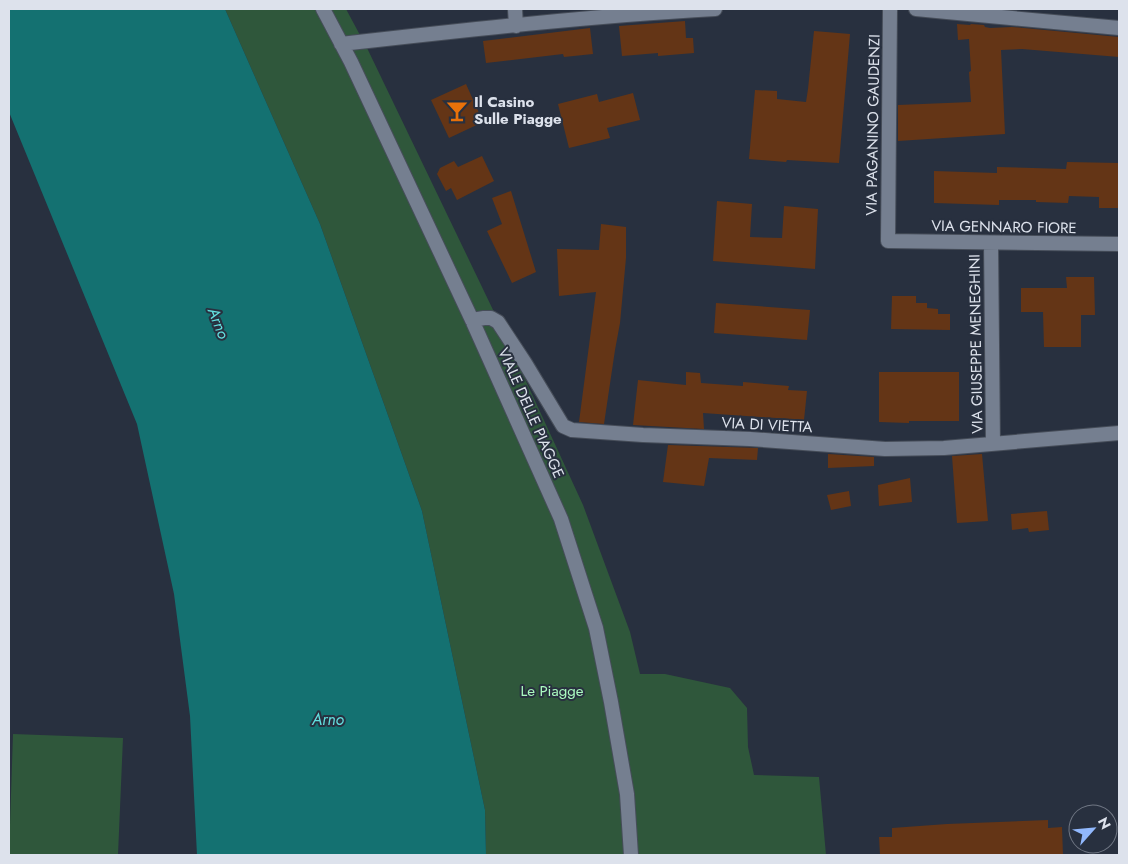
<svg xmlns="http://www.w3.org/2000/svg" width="1128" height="864" font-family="Jost,sans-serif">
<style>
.green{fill:#2f573b}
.water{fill:#147171}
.building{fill:#643516}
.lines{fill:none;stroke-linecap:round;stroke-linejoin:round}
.minor-casing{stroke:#464d59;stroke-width:16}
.minor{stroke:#757f90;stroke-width:14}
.labels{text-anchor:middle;stroke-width:4;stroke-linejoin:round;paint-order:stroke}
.poi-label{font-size:15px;font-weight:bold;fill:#dde2ec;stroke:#28303f;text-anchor:start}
.street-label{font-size:15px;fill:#dde2ec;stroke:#28303f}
.park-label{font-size:15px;fill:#abfac0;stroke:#28303f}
.water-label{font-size:16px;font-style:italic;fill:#63dfdf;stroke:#28303f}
</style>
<rect width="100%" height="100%" fill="#28303f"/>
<path class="green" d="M225,9H346L368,50L495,314L583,505L630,632L640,674H665L730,688L747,708L748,747L754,775L819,777L826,855H486L485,810L422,511L320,224Z
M13,734L123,738L118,855H9Z"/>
<path class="water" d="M9,9H225L320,224L422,511L485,810L486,855H197L190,716L174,594L137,424L9,112Z"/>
<path class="building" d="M685,21L686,38H693L694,53L658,56V53L622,56L619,26Z
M957,24L970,25L971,24L984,25L985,27L990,28L1012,27L1119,37V57L1022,49L1001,50L1005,134L898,141V105L971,102L969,72L971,71L969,39L958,40Z
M590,28L593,54L564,57L563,54L486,63L483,41Z
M814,31L850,34L839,163L787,160L786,162L749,159L755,90L777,91V99L806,102L808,89Z
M466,84L483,122L449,138L431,100Z
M633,93L640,120L607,128L610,138L569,148L558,104L597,94L599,102Z
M482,156L494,181L457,200L451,188L446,191L437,174L440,168L454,161L458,167Z
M1067,162L1119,163V208H1099V197L1069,196L1068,203L1036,202V200H999V205L934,203V171L997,173V167L1066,169Z
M511,191L536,272L512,283L487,231L502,224L492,198Z
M717,201L752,204L750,237L782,238L784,206L818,209L815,269L713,261Z
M601,224L626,227V258L620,323L615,350L604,424L579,422L596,292L559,296L557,249L599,250Z
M1066,277H1094L1095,315H1081V347H1044L1043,312H1021V288H1067Z
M892,296H916V303H927V308L938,309V314H950V330L891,329Z
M716,303L810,310L807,340L714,333Z
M686,372L700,373L701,383L743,386V382L789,386L788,390L807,391L804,420L703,413L704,429L633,425L638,380L686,385Z
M879,372H959V421H909V423L879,422Z
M668,445L758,448L757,460L709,458L704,486L663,482Z
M828,454L874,457V466L828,468Z
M982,454L988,521L957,523L952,456Z
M910,478L912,502L879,506L878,485Z
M849,491L851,506L831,510L827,495Z
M1047,511L1049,530L1029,532L1028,528L1012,530L1011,514Z
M1048,820V828L1062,827L1063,855H880L879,837H892V828L947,824Z"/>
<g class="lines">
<g class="minor-casing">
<path id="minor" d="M323,9L351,62L472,320L561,519L596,628L611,702L627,794L631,855
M515,9L516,26
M890,9L888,241L1119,244
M916,9L947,12
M946,9L947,12L1119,28
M341,44C465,30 590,16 715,9
M991,243L993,444
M472,320L484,318H491L498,322L525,363L563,426L572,430L643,435L750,439L885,449L944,448L1119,433"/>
</g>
<use href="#minor" class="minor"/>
</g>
<defs>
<g id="bar-bare" transform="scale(1.725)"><path d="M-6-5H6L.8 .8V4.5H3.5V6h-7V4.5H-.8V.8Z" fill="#e8710a" stroke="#28303f" stroke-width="2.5" paint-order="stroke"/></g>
</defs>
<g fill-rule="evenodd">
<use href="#bar-bare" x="457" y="111"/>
</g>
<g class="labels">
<g class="poi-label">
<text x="474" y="107">Il Casino<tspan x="474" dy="17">Sulle Piagge</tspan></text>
</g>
<g class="street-label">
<text transform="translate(873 125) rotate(-89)" y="5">VIA PAGANINO GAUDENZI</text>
<text transform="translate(1004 227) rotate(1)" y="5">VIA GENNARO FIORE</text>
<text transform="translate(976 344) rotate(-91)" y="5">VIA GIUSEPPE MENEGHINI</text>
<text transform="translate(531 413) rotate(66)" y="5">VIALE DELLE PIAGGE</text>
<text transform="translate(767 425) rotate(3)" y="5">VIA DI VIETTA</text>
</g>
<g class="park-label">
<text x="552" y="696">Le Piagge</text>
</g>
<g class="water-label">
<text transform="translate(219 323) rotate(68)" y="6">Arno</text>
<text x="328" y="725">Arno</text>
</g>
</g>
<rect width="1128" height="864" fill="none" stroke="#dde2ec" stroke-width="20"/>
<g transform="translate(1093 829) rotate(63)"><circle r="24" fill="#28303f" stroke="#707784"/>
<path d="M0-4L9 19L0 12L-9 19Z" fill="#91b8fd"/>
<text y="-8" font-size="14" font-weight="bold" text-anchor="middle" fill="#dde2ec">N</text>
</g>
</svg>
